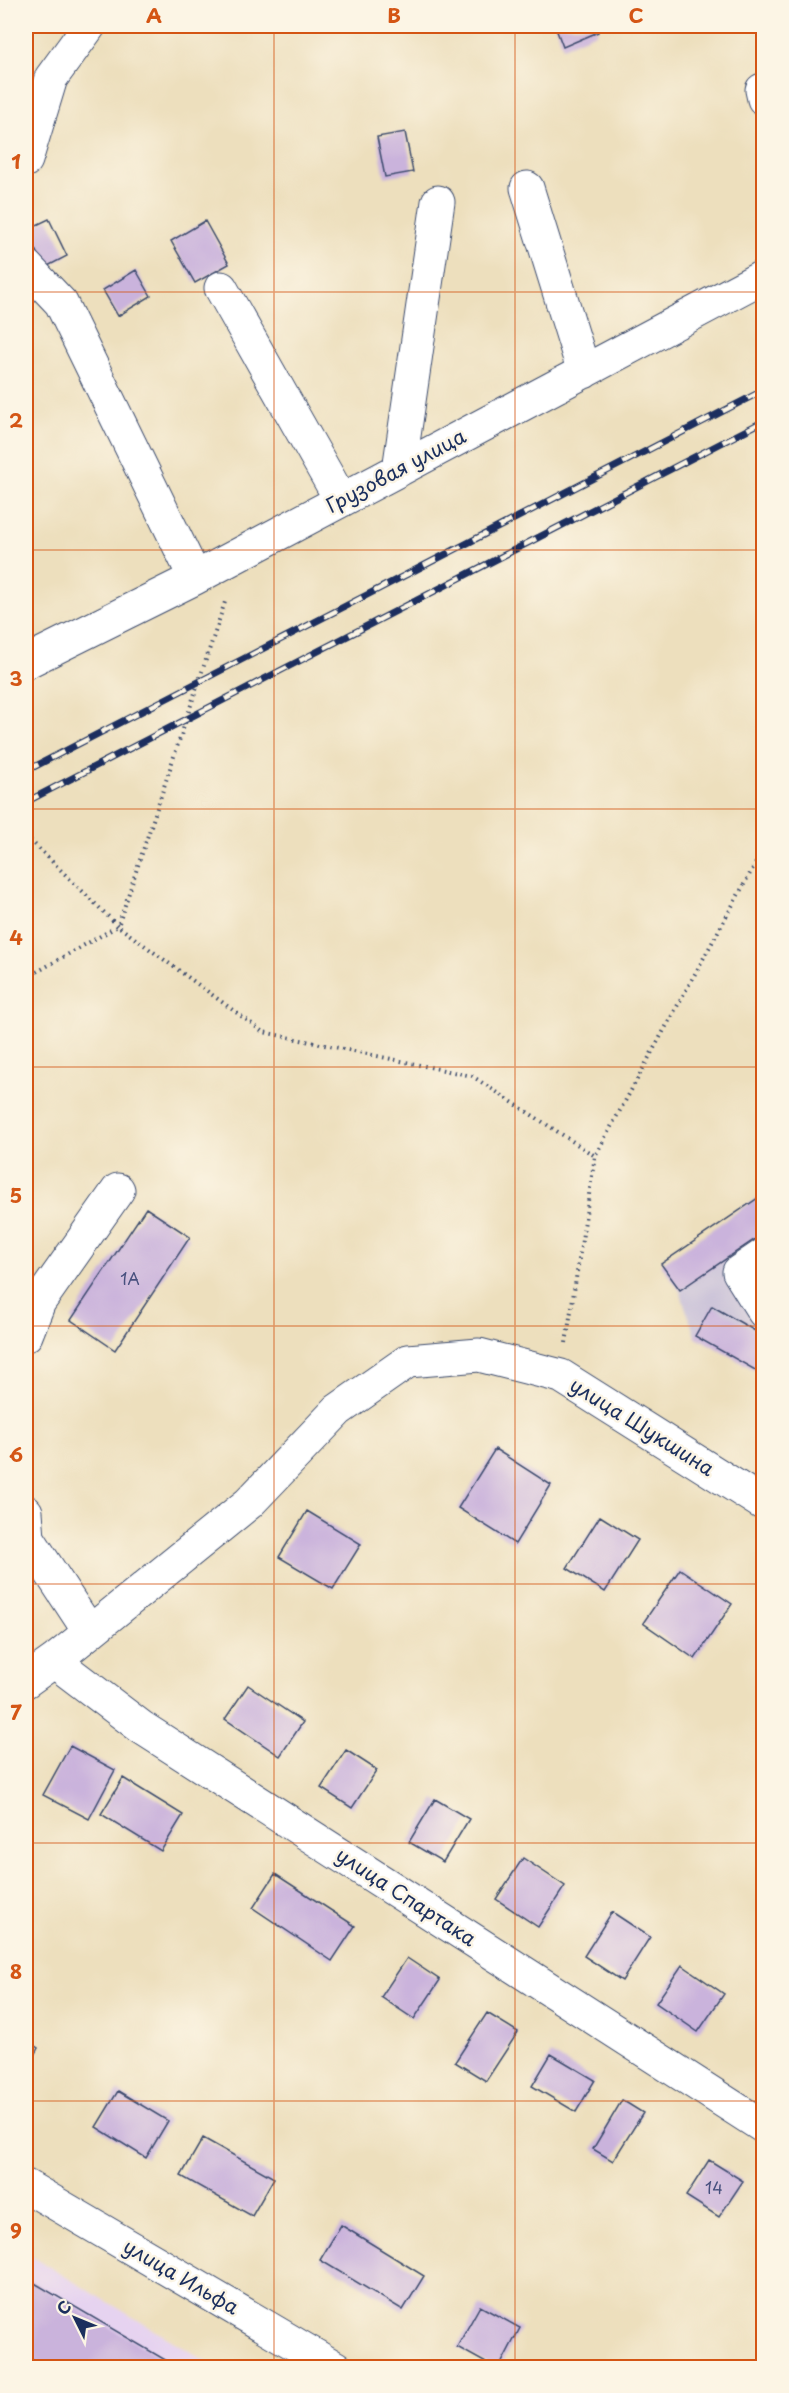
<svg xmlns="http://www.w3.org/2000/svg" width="789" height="2393" font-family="'Playpen Sans',sans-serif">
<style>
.built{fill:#e6d3f0}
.industrial{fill:#c8c0d8}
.building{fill:#cab3dc}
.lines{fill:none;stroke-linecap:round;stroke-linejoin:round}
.minor-casing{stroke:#3a496c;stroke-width:35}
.path{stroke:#3a496c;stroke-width:4;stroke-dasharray:1.5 4.5;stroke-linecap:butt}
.minor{stroke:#fff;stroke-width:33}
.rail-casing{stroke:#1b2f5e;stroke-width:7}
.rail{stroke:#fcf5e5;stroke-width:4.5;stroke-dasharray:14;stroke-linecap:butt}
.grid{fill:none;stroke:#d45514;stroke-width:1.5;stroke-opacity:0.55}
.labels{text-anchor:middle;stroke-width:5;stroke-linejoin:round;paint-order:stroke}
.number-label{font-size:16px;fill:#47507e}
.street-label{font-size:20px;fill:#1b2f5e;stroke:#fcf5e5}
.neatline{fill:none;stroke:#d45514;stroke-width:2}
.grid-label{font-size:20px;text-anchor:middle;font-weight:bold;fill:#d45514}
</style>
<rect width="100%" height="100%" fill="#fcf5e5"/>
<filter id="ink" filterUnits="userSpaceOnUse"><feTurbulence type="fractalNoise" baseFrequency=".0167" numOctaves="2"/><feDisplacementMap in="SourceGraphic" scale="12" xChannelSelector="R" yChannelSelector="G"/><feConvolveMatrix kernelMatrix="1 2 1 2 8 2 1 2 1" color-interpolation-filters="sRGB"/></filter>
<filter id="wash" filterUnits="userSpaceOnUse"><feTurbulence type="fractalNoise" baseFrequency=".008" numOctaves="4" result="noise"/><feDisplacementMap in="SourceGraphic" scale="24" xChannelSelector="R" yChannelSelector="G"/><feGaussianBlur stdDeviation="1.35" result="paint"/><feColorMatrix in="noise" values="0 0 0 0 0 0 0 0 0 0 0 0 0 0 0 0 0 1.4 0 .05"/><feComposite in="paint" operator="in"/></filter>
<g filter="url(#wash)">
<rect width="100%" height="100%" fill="#eddfbd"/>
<path class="built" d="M26,2253L216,2367H26Z"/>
<path class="industrial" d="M763,1194V1375L695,1336L680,1291L661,1264Z"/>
<g id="blocks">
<path class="building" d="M555,26H595L598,32L563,47Z
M405,132L413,172L385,177L377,137Z
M49,219L67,256L44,268L26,230Z
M205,221L229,264L195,283L171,241Z
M136,270L151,296L118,316L103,290Z
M764,1194V1233L680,1290L661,1264Z
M146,1208L190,1237L115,1350L71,1320Z
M712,1306L764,1336V1375L695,1336Z
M495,1449L551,1485L515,1544L458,1508Z
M307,1511L361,1544L333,1589L279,1557Z
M600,1516L638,1540L605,1592L567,1568Z
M680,1569L732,1604L695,1659L643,1623Z
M248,1685L303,1722L280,1756L225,1719Z
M70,1746L115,1770L89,1819L43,1795Z
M346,1750L377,1770L352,1808L321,1788Z
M123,1778L183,1815L161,1851L101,1814Z
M435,1799L469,1819L443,1862L409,1842Z
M523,1858L565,1886L538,1927L496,1899Z
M275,1874L355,1926L332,1961L253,1908Z
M612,1912L650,1937L622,1981L584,1956Z
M407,1958L440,1980L414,2019L381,1997Z
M682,1965L724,1994L698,2032L656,2003Z
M487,2013L518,2032L486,2081L455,2062Z
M26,2040L38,2048L26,2069Z
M551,2054L595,2080L576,2112L532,2086Z
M118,2091L168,2121L146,2158L96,2127Z
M622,2100L643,2113L613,2161L593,2149Z
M203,2138L274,2178L252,2216L181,2176Z
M709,2160L743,2181L719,2217L686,2196Z
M341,2225L424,2276L403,2310L320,2260Z
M26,2278L179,2368H45L26,2356Z
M480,2306L520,2328L499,2368H495L457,2347Z"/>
</g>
</g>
<g filter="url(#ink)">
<use href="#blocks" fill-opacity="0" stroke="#3a496c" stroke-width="1.5"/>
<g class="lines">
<g class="minor-casing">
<path id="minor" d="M762,90L764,99
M26,160L51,78L89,26
M527,188L584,372
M26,266L61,303L195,578
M221,288L341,500
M399,470L438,202
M26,662L195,578L764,276
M764,1255L739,1272L764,1312
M26,1335L39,1302L118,1190
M26,1512L28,1538L89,1631
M54,1661L141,1727L764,2127
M26,1681L54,1661L249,1503L338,1410L408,1361L479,1355L561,1376L764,1504
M26,2186L336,2368"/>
</g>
<path class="path" d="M26,836L118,926L225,602
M26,978L118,926L263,1032L472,1076L595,1156
M566,1343L595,1156L764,848"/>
<use href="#minor" class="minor"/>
<g class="rail-casing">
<path id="rail" d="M26,771L764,390
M26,802L764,421"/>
</g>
<use href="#rail" class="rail"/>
</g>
</g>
<path class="grid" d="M274,26V2368M515,26V2368M26,292H764M26,550H764M26,809H764M26,1067H764M26,1326H764M26,1584H764M26,1843H764M26,2101H764"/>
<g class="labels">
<g class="number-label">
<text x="130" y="1285">1А</text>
<text x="714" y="2194">14</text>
</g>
<g class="street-label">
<text transform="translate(396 471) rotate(-28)" y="7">Грузовая улица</text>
<text transform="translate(642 1427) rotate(32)" y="7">улица Шукшина</text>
<text transform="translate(406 1897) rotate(33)" y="7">улица Спартака</text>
<text transform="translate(181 2277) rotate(30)" y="7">улица Ильфа</text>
</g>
</g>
<rect width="789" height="2393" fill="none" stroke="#fcf5e5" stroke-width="66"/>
<g transform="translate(75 2318) rotate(313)" stroke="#fcf5e5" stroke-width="4.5" paint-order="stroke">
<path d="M0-4.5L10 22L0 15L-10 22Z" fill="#1b2f5e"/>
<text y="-9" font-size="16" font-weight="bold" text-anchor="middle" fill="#1b2f5e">С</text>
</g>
<rect x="33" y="33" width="723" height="2327" class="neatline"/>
<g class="grid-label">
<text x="154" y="23">A</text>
<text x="394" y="23">B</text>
<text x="636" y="23">C</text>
<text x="16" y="169">1</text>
<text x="16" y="428">2</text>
<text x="16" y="686">3</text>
<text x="16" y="945">4</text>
<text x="16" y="1203">5</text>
<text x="16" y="1462">6</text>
<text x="16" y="1720">7</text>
<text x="16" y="1979">8</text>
<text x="16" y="2238">9</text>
</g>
</svg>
